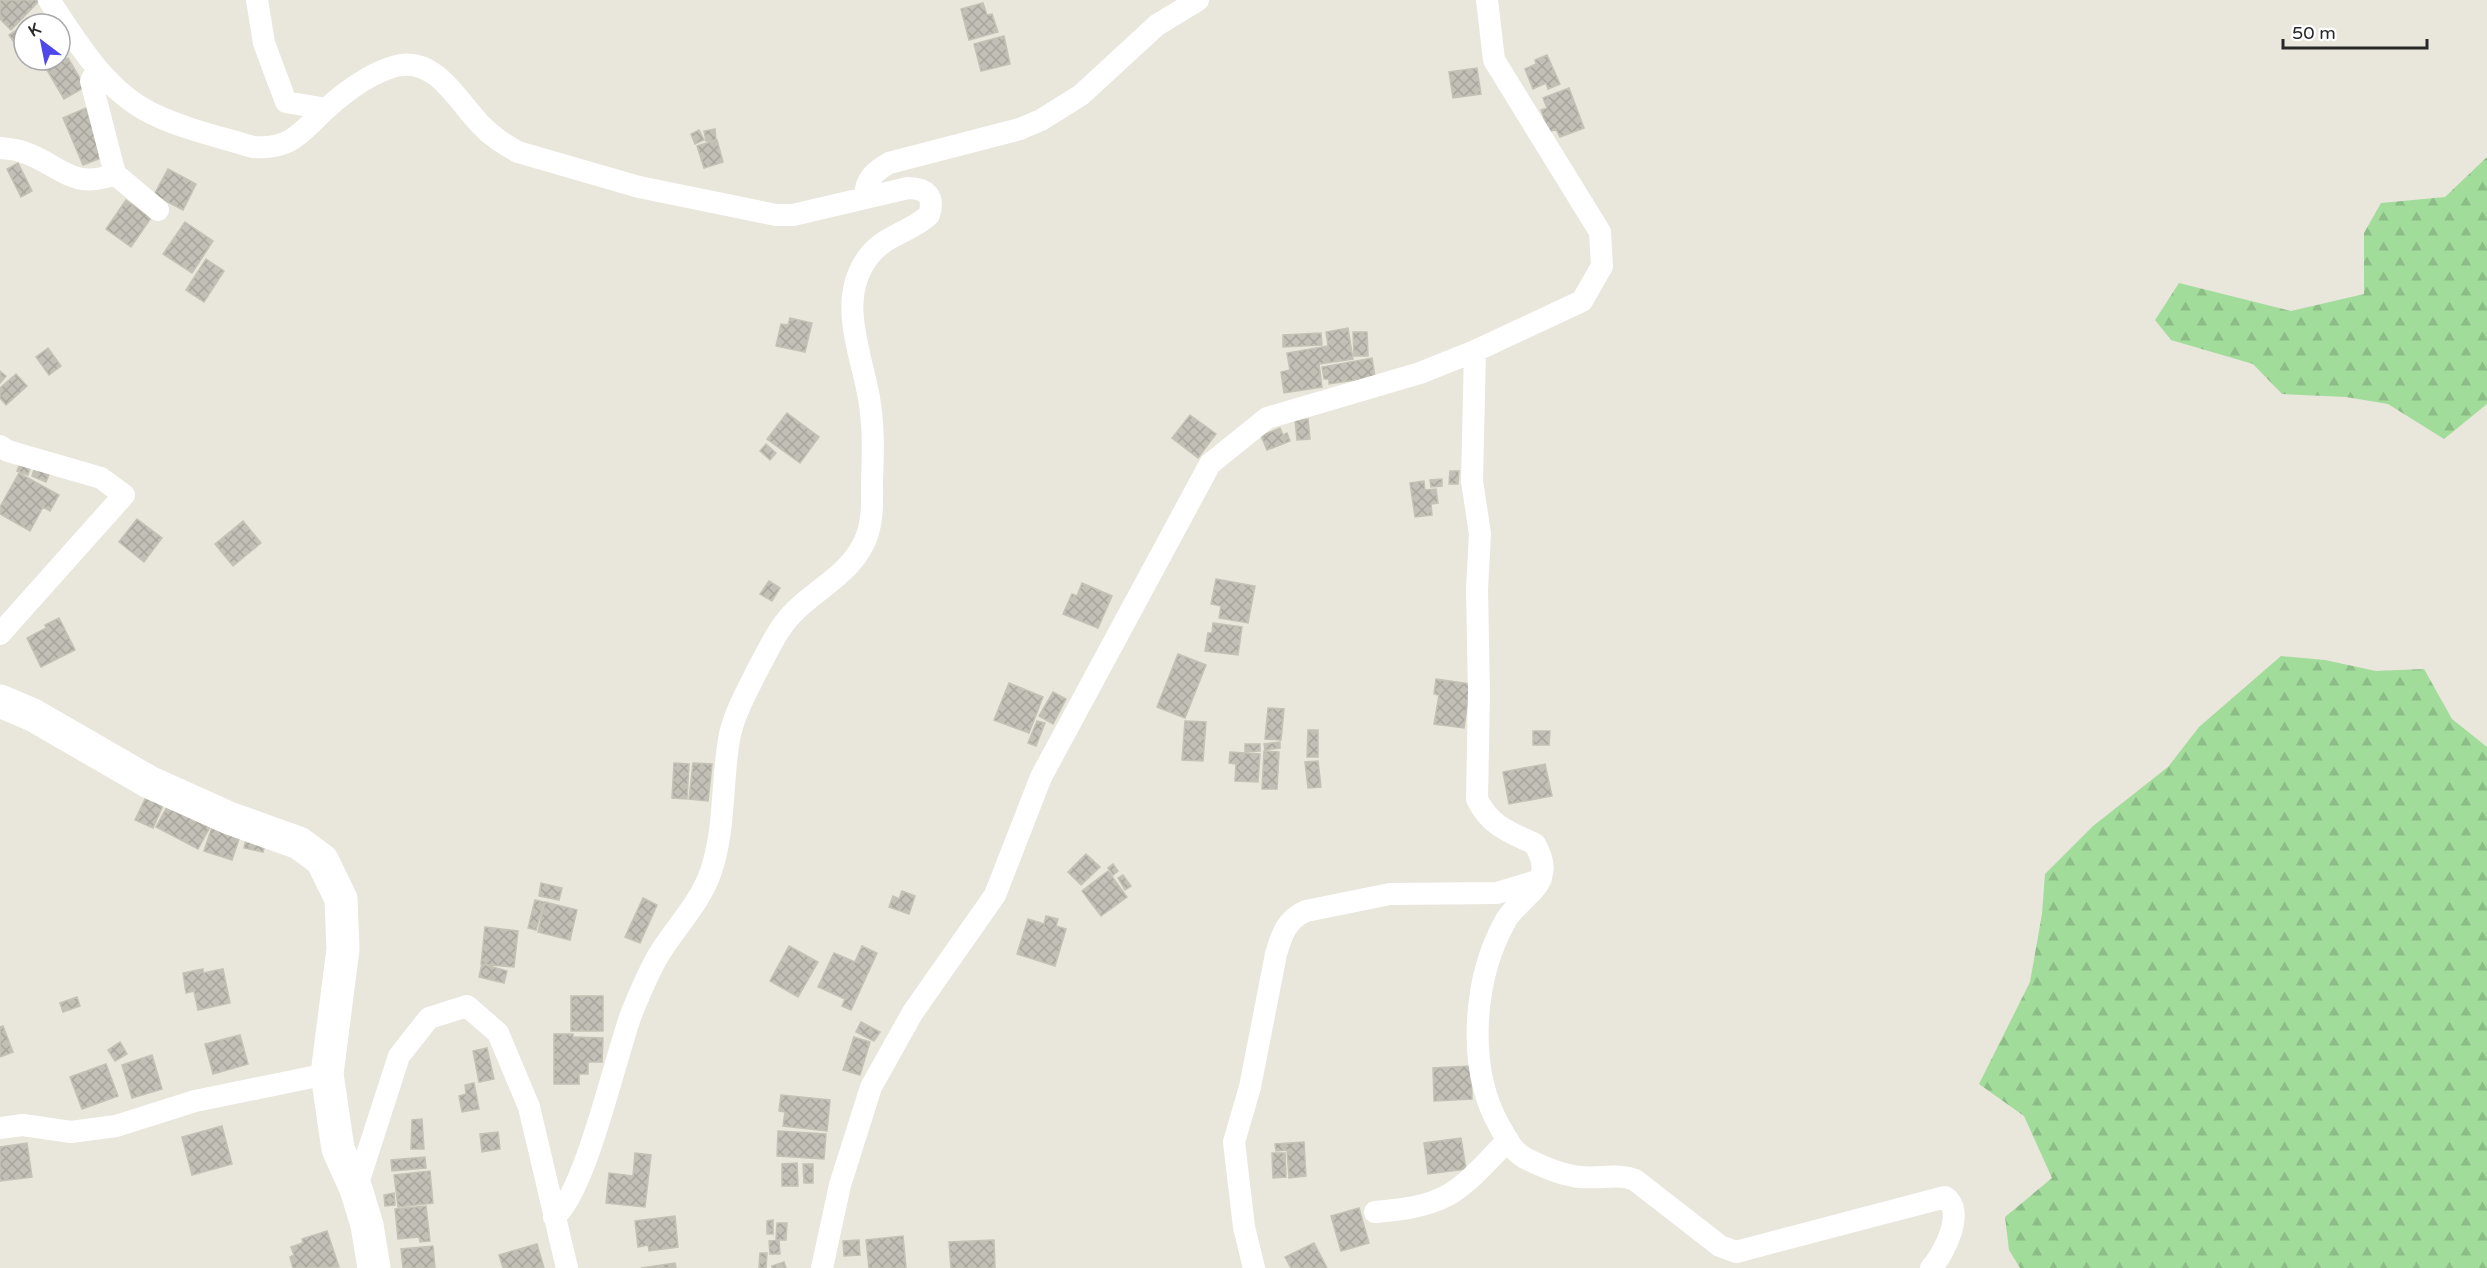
<svg xmlns="http://www.w3.org/2000/svg" width="2487" height="1268" font-family="'Varela Round',sans-serif">
<style>
.forest{fill:url(#forest-firs)}
.building{fill:url(#building-cross-hatch);stroke:#c4c2b5;stroke-width:1.5}
.lines{fill:none;stroke-linecap:round;stroke-linejoin:round}
.street{stroke:#fff;stroke-width:22}
.secondary{stroke:#fff;stroke-width:33}
</style>
<defs>
<pattern id="forest-firs" width="22" height="20" patternUnits="userSpaceOnUse" patternTransform="scale(1.5)"><rect width="22" height="20" fill="#a2dc9b"/><path d="M5 1l3.5 6h-7zM16 11l3.5 6h-7z" fill="#8cbd86"/></pattern>
<pattern id="building-cross-hatch" width="8" height="8" patternUnits="userSpaceOnUse" patternTransform="scale(1.5)"><rect width="8" height="8" fill="#c2c0b6"/><path d="M0 0l8 8M0 8l8-8" fill="none" stroke="#a7a59c"/></pattern>
</defs>
<rect width="100%" height="100%" fill="#e9e6db"/>
<path class="forest" d="M2487,157V404L2444,439L2388,404L2346,397L2282,394L2253,364L2171,340L2155,320L2179,283L2291,311L2364,294V233L2381,203L2445,197Z
M2281,656L2325,660L2376,671L2424,669L2452,719L2487,747V1268H2020L2009,1250L2005,1217L2052,1178L2024,1116L1979,1084L2030,982L2042,914L2045,874L2093,826L2168,767L2199,727Z"/>
<path class="building" d="M0,0H36L38,2L11,30L0,19Z
M983,3L987,15L992,14L998,32L969,40L961,9Z
M40,15L46,24H26Z
M24,25V57L9,35Z
M1004,36L1010,64L981,71L974,44Z
M1547,55L1560,84L1548,89L1546,83L1533,89L1525,69L1536,64L1535,60Z
M68,58L85,87L64,99L47,70Z
M26,60H44L31,68Z
M1477,68L1481,94L1453,98L1449,72Z
M1569,88L1584,128L1560,137L1556,129L1549,132L1541,110L1547,108L1543,98Z
M86,108L106,156L83,165L63,118Z
M715,129L716,140L706,141L704,131Z
M699,130L704,140L695,144L691,134Z
M717,140L723,162L704,168L697,146Z
M18,163L32,191L21,197L7,169Z
M168,169L196,184L183,210L154,195Z
M126,200L151,218L131,247L106,229Z
M185,222L213,241L192,273L163,254Z
M206,259L224,271L204,302L186,290Z
M790,318L812,323L805,352L776,346L781,324L788,325Z
M1348,328L1353,359L1319,364L1322,387L1284,393L1281,372L1290,370L1287,353L1328,346L1326,332Z
M1353,332H1367L1368,356H1354Z
M1321,333L1322,345L1283,347V335Z
M48,348L61,366L49,375L36,357Z
M1372,358L1375,377L1329,384V379H1324L1322,367Z
M0,371L6,376L0,383Z
M16,374L27,386L6,405L0,398V388Z
M787,413L819,437L800,463L767,439Z
M1190,415L1216,434L1198,458L1172,438Z
M1308,419L1310,439L1297,440L1295,420Z
M1280,428L1283,435L1287,433L1290,441L1267,450L1261,436Z
M766,444L776,453L770,460L760,451Z
M21,461L31,465L28,475L17,471Z
M35,467L50,472L46,482L32,476Z
M1450,471H1459L1458,484H1449Z
M19,473L59,495L50,511L43,507L30,531L0,514V507Z
M1442,479V486L1431,487L1430,480Z
M1424,481L1425,490L1436,489L1438,503L1431,504L1432,515L1415,517L1410,483Z
M137,519L162,538L144,562L119,542Z
M243,521L261,543L233,566L215,544Z
M1216,579L1255,586L1248,623L1219,618L1221,606L1211,604Z
M769,581L780,588L772,601L760,594Z
M1082,583L1112,596L1098,628L1063,614L1072,594L1077,596Z
M59,618L75,650L41,667L27,638L46,628L45,625Z
M1213,623L1242,627L1238,655L1205,651L1208,633H1212Z
M1178,654L1206,665L1185,718L1157,707Z
M1436,679L1470,684L1464,728L1434,724L1439,695L1434,694Z
M1009,683L1043,697L1029,733L994,720Z
M1053,692L1066,699L1053,724L1039,716Z
M1268,708L1284,709L1281,740L1265,739Z
M1037,721L1045,723L1036,746L1028,743Z
M1185,721L1206,722L1203,761L1182,760Z
M1308,730H1318V757H1307Z
M1533,731H1550L1549,745H1533Z
M1280,742V748L1265,750L1264,744Z
M1245,744H1260V751L1245,752Z
M1264,751L1279,752L1277,789H1262Z
M1230,752L1260,754L1258,782L1235,781L1236,764L1229,763Z
M1318,761L1321,787L1308,788L1305,762Z
M674,763L689,764L687,799L672,798Z
M693,763L712,764L708,801L689,799Z
M1545,764L1552,796L1509,804L1503,772Z
M148,793L165,801L153,828L135,820Z
M168,805L210,827L198,849L156,827Z
M213,824L241,833L232,860L204,851Z
M247,835L266,839L263,852L244,848Z
M1086,854L1100,867L1081,885L1068,872Z
M1113,864L1118,871L1113,875L1108,868Z
M1108,871L1127,897L1101,916L1082,891Z
M1123,875L1131,886L1125,890L1118,878Z
M541,883L562,888L559,900L539,896Z
M902,891L915,896L909,914L889,907L893,896L899,899Z
M643,898L657,905L640,943L625,937Z
M535,900L544,902L536,930L528,928Z
M545,902L577,910L570,940L538,932Z
M1046,916L1058,919L1056,926L1066,929L1055,966L1017,954L1028,919L1044,924Z
M485,927L518,931L514,967L481,964Z
M789,946L818,962L798,997L770,981Z
M862,946L877,953L851,1010L842,1006L845,999L818,987L834,953L855,962Z
M482,964L507,971L504,983L479,977Z
M203,969V973L223,969L230,1003L198,1010L194,991L186,993L183,973Z
M571,996H603V1031H571Z
M77,997L80,1006L63,1012L60,1003Z
M861,1022L880,1032L874,1041L856,1032Z
M3,1026L13,1052L0,1057V1027Z
M554,1034H573V1037L603,1038L602,1062H588V1074H579V1084H554Z
M240,1035L248,1064L213,1074L205,1044Z
M854,1037L870,1042L860,1075L843,1070Z
M120,1042L127,1054L115,1061L108,1050Z
M487,1048L494,1079L479,1082L473,1051Z
M152,1055L162,1089L132,1098L122,1065Z
M106,1064L118,1096L82,1109L70,1077Z
M1471,1066L1472,1099L1434,1101L1433,1068Z
M474,1083L479,1109L462,1112L459,1096L466,1094L465,1085Z
M781,1095L830,1100L827,1131L783,1126L785,1112L779,1111Z
M422,1119L424,1149H411L412,1120Z
M222,1126L232,1164L192,1175L182,1137Z
M778,1131L826,1134L824,1159L777,1156Z
M498,1132L500,1149L482,1152L480,1134Z
M1461,1138L1466,1169L1428,1174L1424,1143Z
M1304,1142L1306,1176L1289,1178L1287,1150L1276,1151L1275,1144Z
M27,1143L32,1177L0,1181V1147Z
M635,1153L651,1155L645,1207L606,1203L609,1173L633,1176Z
M1272,1153H1285L1286,1177L1273,1178Z
M425,1157L426,1168L392,1171L391,1160Z
M797,1163L798,1186H782V1164Z
M803,1164H813V1183H804Z
M430,1171L433,1203L398,1207L394,1175Z
M394,1193L395,1205L385,1206L384,1195Z
M426,1206L430,1241L420,1242L419,1237L398,1239L395,1209Z
M1359,1208L1369,1243L1341,1251L1331,1216Z
M675,1216L678,1247L649,1251L648,1245L638,1247L635,1221Z
M773,1220V1234H767V1221Z
M777,1223H787L786,1240H776Z
M327,1231L339,1267L293,1268L290,1257L294,1255L291,1247L303,1243L302,1239Z
M903,1236L906,1268H869L866,1240Z
M779,1240L780,1254H770L769,1241Z
M859,1240L860,1255L844,1256L843,1241Z
M994,1240L995,1268H951L949,1242Z
M1314,1243L1327,1268H1291L1285,1257Z
M537,1244L544,1268H503L499,1255Z
M433,1246L435,1268H403L401,1249Z
M760,1253H767L766,1268H759Z
M784,1262L786,1268H772V1266Z
M675,1263L676,1268H641Z"/>
<g class="lines">
<path class="street" d="M49,0C77,42 105,91 153,114C184,129 220,137 253,147C291,150 301,132 326,109C346,91 370,73 396,66C436,56 458,102 481,125C492,137 504,144 518,152L639,187L776,215H793L908,188C926,188 935,196 929,215C911,232 885,235 869,256C836,298 861,352 869,398C874,427 873,453 872,482C872,500 873,516 868,533C856,570 822,585 796,610C779,626 770,647 759,667C748,689 736,710 730,734C721,780 726,830 710,874C699,904 675,928 658,956C648,973 640,993 632,1012C616,1054 585,1195 554,1217
M257,0L264,43L286,102L326,109
M97,70L91,81L115,174L158,210
M0,148C7,149 16,149 23,152C60,164 71,191 115,174
M865,197C865,180 875,171 889,163L1020,129L1041,120L1081,95L1157,25L1198,0
M1475,351L1472,481L1480,534L1477,589L1479,693L1477,799C1490,826 1509,832 1535,844C1541,856 1545,865 1541,878C1536,892 1513,907 1506,920C1473,978 1466,1068 1500,1127C1507,1139 1512,1151 1525,1158C1541,1166 1564,1176 1581,1177C1600,1179 1618,1173 1635,1180L1720,1246L1736,1252L1945,1197C1966,1211 1944,1254 1931,1268
M0,446L8,451L101,478L124,495L0,634
M0,1128L23,1125L71,1132L116,1126L195,1101L327,1074
M356,1189L399,1056L429,1018L467,1006L498,1033L529,1107L567,1268
M1375,1212C1397,1210 1419,1208 1440,1199C1466,1188 1488,1160 1508,1140
M822,1268L840,1185L871,1087L913,1012L995,895L1041,777L1210,464L1267,418L1420,373L1475,351L1582,301L1602,266L1600,232L1494,60L1487,0
M1254,1268L1244,1227L1234,1142L1250,1087L1276,954C1282,934 1286,920 1306,911L1390,894L1497,893L1540,880"/>
<path class="secondary" d="M0,701L33,715L149,782L229,818L299,843L322,860L341,899L343,949L327,1074L338,1149L356,1189L367,1225L374,1268"/>
</g>
<g transform="translate(42 42) rotate(328)"><circle r="28" fill="#ffffff" stroke="#a9a9a9" stroke-width="1.5"/>
<path d="M0-4.5L10 22L0 15L-10 22Z" fill="#4e47ea"/>
<text y="-9" font-size="16" font-weight="bold" text-anchor="middle" fill="#282828">K</text>
</g>
<path d="M2283 39v9h144v-9" fill="none" stroke="#282828" stroke-width="3"/>
<text x="2292" y="39" font-size="18" fill="#282828" stroke="#ffffff" stroke-width="4.5" paint-order="stroke">50 m</text>
</svg>
